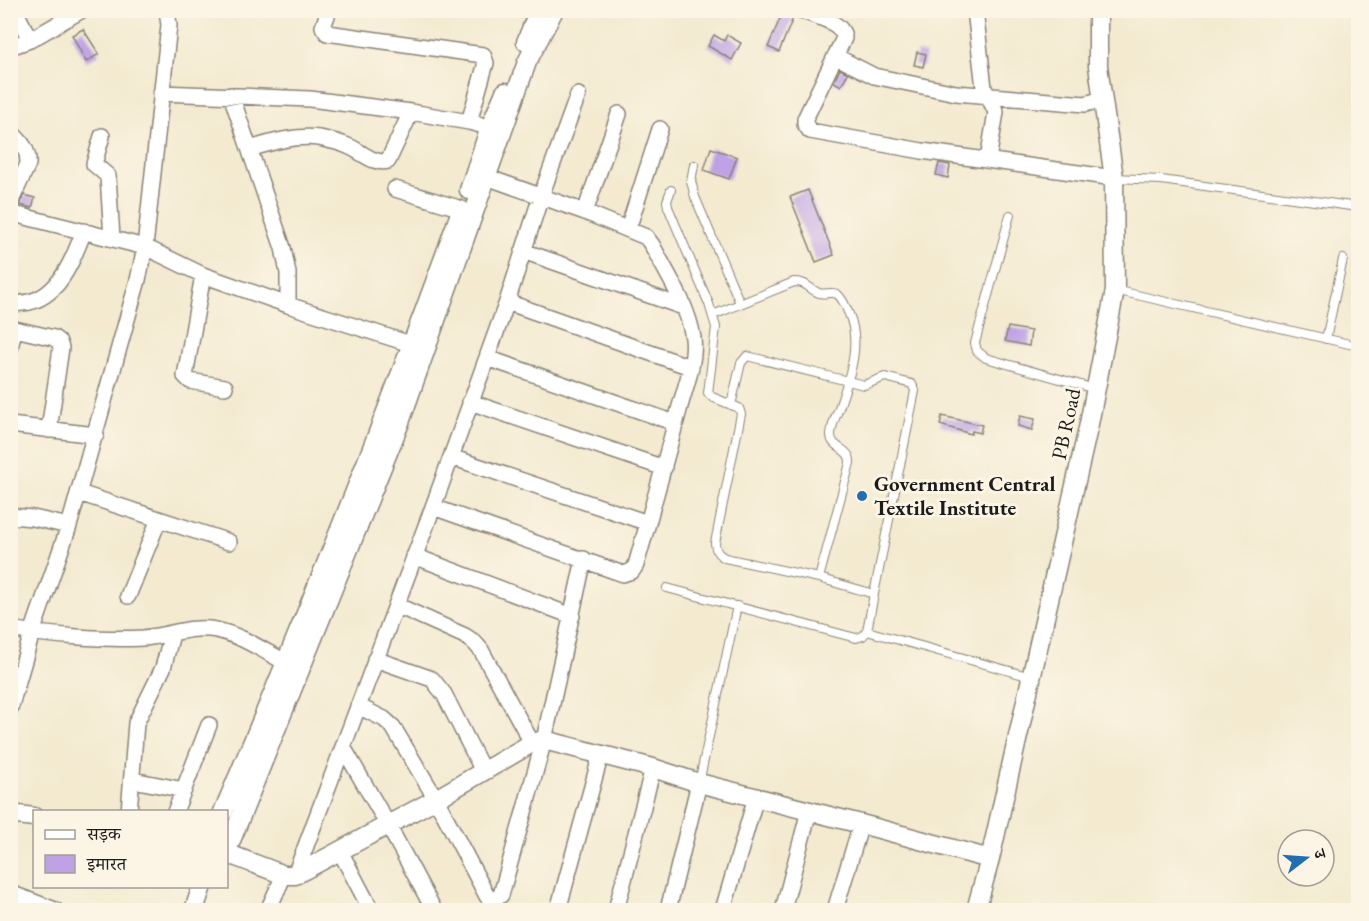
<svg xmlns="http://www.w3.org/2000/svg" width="1369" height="921" font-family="'EB Garamond','Noto Serif Devanagari',serif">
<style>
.building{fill:#bfa2e6}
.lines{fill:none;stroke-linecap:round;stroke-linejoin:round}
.service-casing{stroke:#888376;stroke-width:10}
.minor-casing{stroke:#888376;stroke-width:18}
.tertiary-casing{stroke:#888376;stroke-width:21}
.service{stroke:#fff;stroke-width:8}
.minor{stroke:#fff;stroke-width:15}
.tertiary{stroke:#fff;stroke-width:18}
.poi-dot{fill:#1f6fb2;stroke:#fcf5e5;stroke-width:2}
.labels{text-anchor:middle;stroke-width:6;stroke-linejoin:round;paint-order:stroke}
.street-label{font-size:21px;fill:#1c1c1c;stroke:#fcf5e5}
.poi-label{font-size:21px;font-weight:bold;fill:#1c1c1c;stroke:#fcf5e5;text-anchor:start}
</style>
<rect width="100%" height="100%" fill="#fcf5e5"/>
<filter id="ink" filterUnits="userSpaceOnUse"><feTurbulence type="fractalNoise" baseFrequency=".0167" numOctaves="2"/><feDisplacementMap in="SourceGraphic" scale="12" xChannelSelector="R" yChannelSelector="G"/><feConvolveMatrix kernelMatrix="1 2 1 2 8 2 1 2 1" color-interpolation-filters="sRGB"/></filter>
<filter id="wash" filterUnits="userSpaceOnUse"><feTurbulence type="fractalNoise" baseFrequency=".008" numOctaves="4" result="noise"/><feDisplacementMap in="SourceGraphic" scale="24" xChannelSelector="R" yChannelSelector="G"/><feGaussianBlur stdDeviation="1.35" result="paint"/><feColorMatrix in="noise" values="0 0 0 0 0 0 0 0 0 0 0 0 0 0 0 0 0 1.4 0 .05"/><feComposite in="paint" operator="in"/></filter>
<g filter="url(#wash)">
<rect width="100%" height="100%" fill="#f3ead0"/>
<g id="blocks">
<path class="building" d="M782,14L793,18L779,52L768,47Z
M83,29L99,54L86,62L72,35Z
M714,35L724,41L727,35L741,43L732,60L708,46Z
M917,52L926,54L923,67L914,65Z
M840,69L848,73L841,86L834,82Z
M711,148L737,157L729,179L704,170Z
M939,163L950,165L948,178L936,175Z
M808,190L834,255L816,262L790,197Z
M24,195L35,198L32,208L20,205Z
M1008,327L1031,331L1029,346L1005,341Z
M942,416L982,425L980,433L972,431L971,434L940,425Z
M1020,416L1035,419L1032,430L1018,426Z"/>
</g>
</g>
<g filter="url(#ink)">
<use href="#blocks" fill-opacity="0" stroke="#888376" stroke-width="1.5"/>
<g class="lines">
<g class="service-casing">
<path id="service" d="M694,165L691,181L695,197L740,303
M1114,178L1161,180L1358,207
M671,190L667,201L668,207L709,304L716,327L708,393L712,397L739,408L741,414L715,543C716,552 718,554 725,558L819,578L874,594L915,391L912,384L885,377L864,385L747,356L741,363L731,405
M1010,215L975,343L977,351L986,358L1095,389
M1115,290L1358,346
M713,315L794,282C808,282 808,289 819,293C825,295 831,291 837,294C843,298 846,308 849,314C862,345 849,378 839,408C836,416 831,426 831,435C831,449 851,448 850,463L819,578
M1326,339L1343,259
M667,588L856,638L863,636L867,631L874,594
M867,631L1031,677
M699,783L737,606"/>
</g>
<g class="minor-casing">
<path id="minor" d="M15,10L30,40
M329,10L323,27L327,33L483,55L486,63L469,122
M798,10C812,15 843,21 844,38L805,119V124L810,131L922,151L1114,178
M975,10L984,88L996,112L988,160
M10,47L30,40L82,10
M835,56L874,76L956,93L1085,104L1103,99
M161,93L310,99L411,112L469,122L500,130
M231,95L283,248L288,273V305
M10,131C20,141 29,149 28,164L10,203
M102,136L94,164L108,176L112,238
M250,149C272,142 295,135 319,138C329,140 340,142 350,147C362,152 374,165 388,161L411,112
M395,189L462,209
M585,212L619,114
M10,213L145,247L203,275L288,305L423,348
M628,229L660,129
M523,251L683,307
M203,275L185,376L190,381L225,387
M507,302L690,367
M10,303C55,308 70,266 84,231
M10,328L54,338L59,342L61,348L49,430
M10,349L14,329
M487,358L675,423
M470,402L664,468
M10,425L96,435
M451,457L648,523
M79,493L229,542
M433,507L623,574L632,571L636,565C651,513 665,462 679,410C685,387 696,361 693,338C688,305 667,274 652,245L646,237L585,212L478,174
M10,516L33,518L69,526
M414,556L572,616
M128,596L159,519
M396,605L465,636L474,642L481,650L532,743
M10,629C49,636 104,640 143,638C168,636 192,625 216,630C245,636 269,655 295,667
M375,659L432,679L444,694L483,771
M358,706L384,719L393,727L436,799L487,896L490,899L494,900L501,895L544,740L584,559
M10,709L32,633L69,526L138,280L145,247L169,25L167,10
M343,747L388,825L434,910
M133,780L184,790
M129,812L136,723L163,668L172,634
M175,812L209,725
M340,851L371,910
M295,875L433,507L507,302L541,196L578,95
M10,893L55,910
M268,910L284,875
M558,910L601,754
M616,910L653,768
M668,910L699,783
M723,910L756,797
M783,910L809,811
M835,910L861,824"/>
</g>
<g class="tertiary-casing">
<path id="tertiary" d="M526,42L539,10
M469,190L490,127L505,92
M223,812C307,615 387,417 459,216
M10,814L34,817
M226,853L399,425L527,62L554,10
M226,853L284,875H295L436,799L532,743L544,740L653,768L699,783L861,824L990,859
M194,910L202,886
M976,910L990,859L1089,424L1115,290L1114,178L1098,66V10"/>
</g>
<use href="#service" class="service"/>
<use href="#minor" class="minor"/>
<use href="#tertiary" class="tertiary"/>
</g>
</g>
<circle class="poi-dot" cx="862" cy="496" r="6"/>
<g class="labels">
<g class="street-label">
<text transform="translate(1066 424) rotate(-78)" y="7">PB Road</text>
</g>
<g class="poi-label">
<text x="874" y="491">Government Central<tspan x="874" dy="24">Textile Institute</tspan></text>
</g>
</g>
<rect width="1369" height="921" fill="none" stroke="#fcf5e5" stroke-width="36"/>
<rect x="33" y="810" width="195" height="78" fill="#fcf5e5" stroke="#a29e95" stroke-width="1.5"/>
<rect x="45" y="830" width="30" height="9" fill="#ffffff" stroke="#a29e95" stroke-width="1.5"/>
<text x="87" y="840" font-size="18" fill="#1c1c1c">सड़क</text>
<rect x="45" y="855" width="30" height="18" fill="#bfa2e6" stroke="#a29e95" stroke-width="1.5"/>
<text x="87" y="870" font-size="18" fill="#1c1c1c">इमारत</text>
<g transform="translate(1306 858) rotate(73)"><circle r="28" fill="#fcf5e5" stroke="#a29e95" stroke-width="1.5"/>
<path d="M0-4.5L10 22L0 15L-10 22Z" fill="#1f6fb2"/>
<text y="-9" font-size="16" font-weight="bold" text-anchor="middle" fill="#1c1c1c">उ</text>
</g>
</svg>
